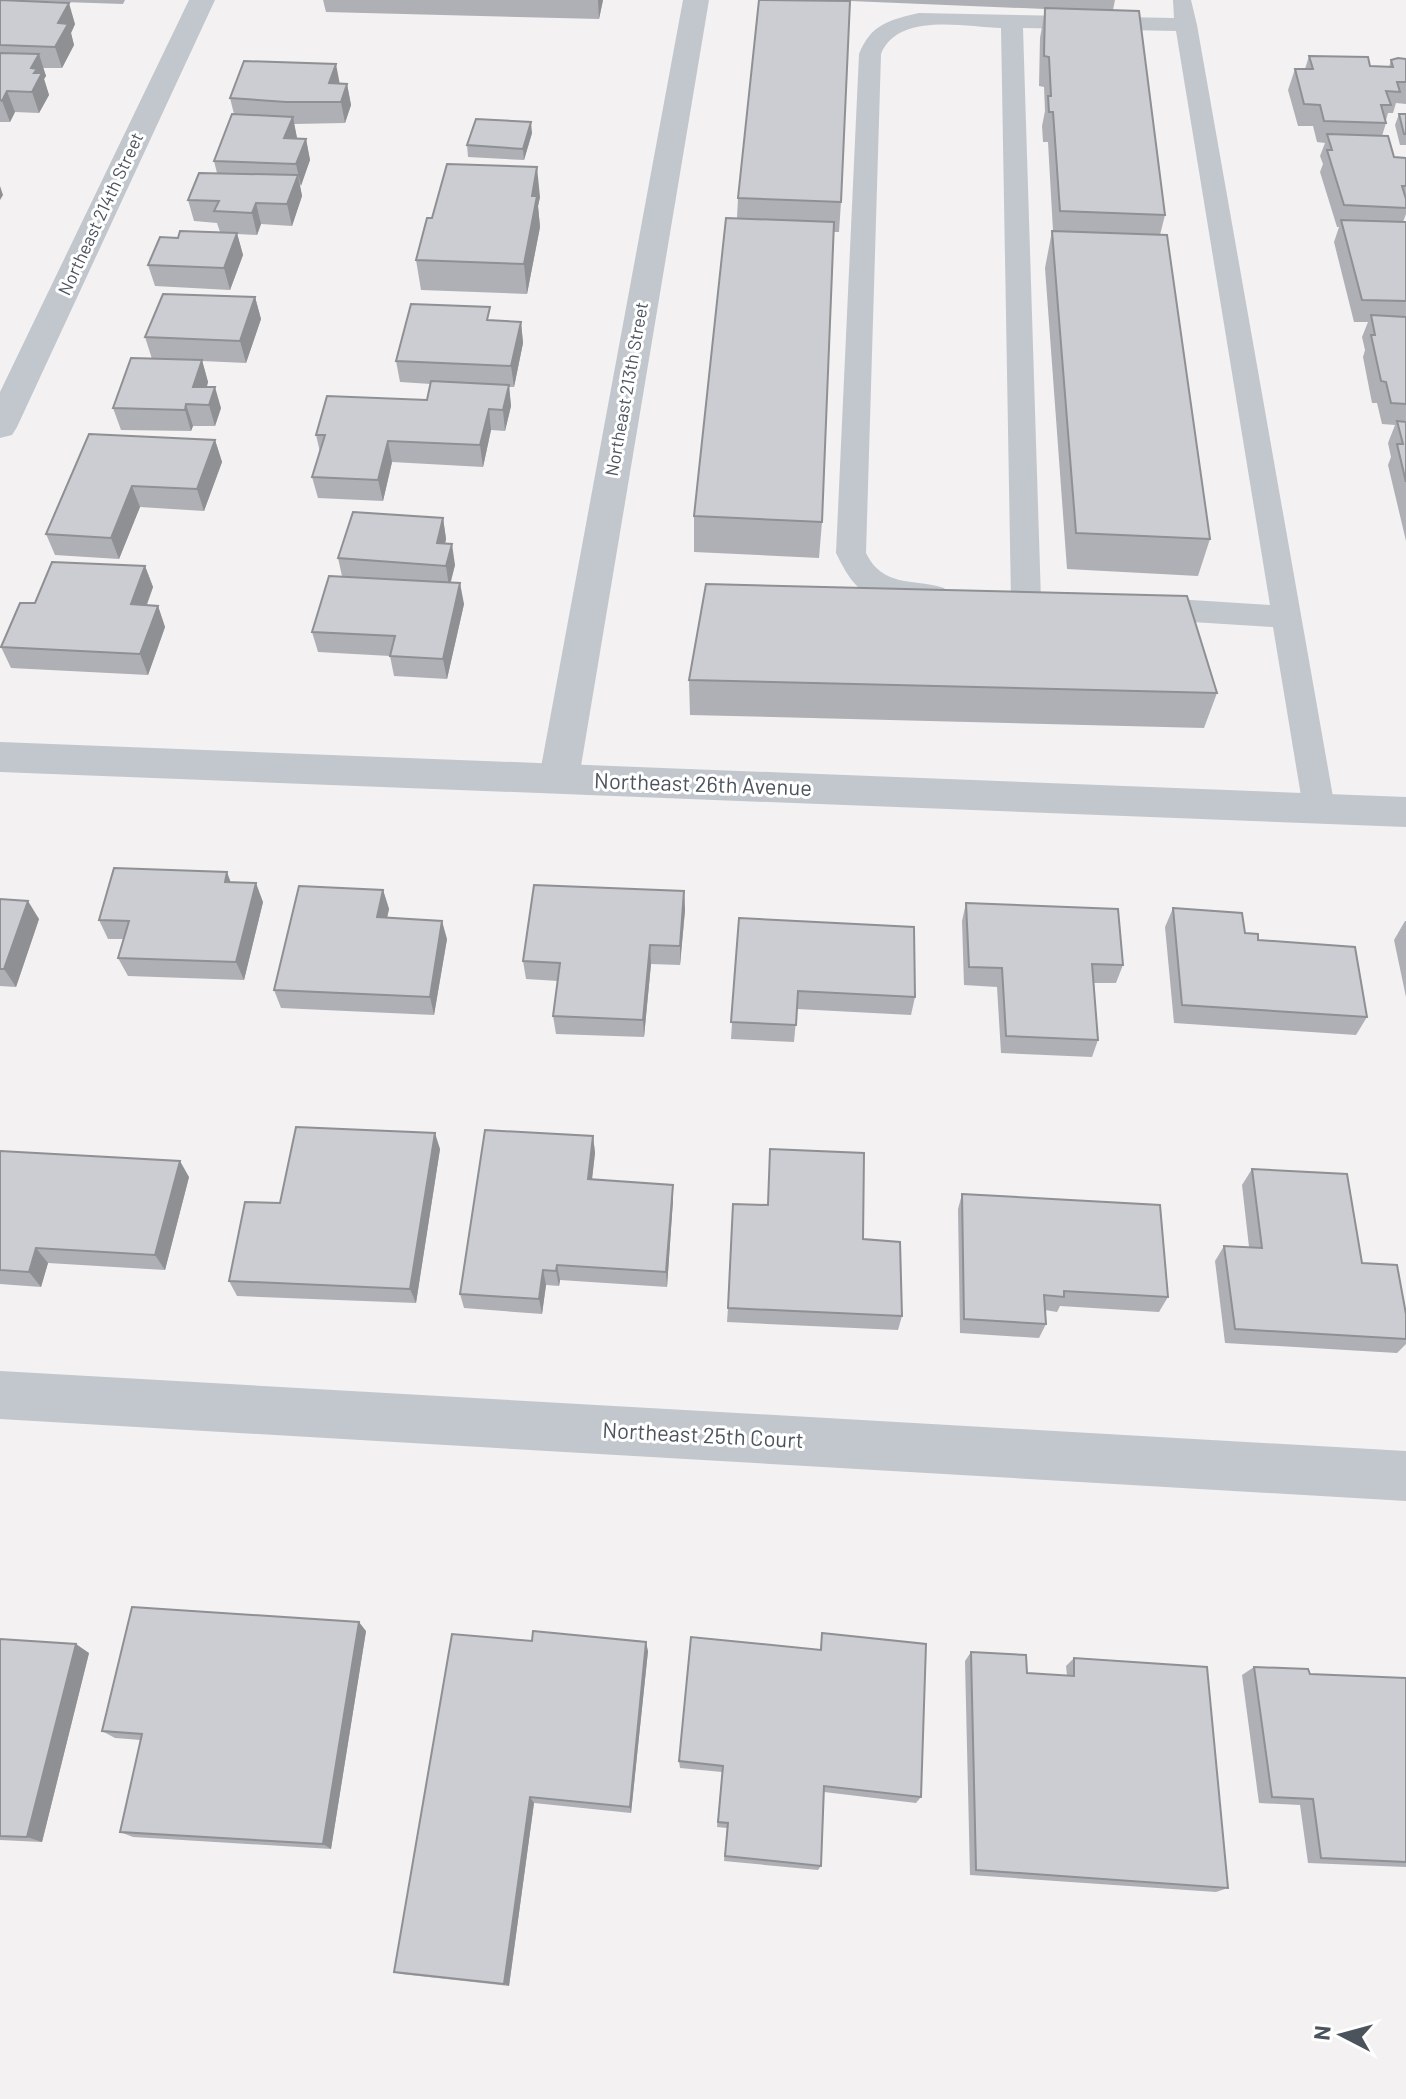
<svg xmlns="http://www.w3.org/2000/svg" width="1406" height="2099" font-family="Barlow,sans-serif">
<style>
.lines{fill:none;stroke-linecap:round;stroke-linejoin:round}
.service{fill:#c1c7cd;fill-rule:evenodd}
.minor{fill:#c1c7cd;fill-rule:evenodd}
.tertiary{fill:#c1c7cd;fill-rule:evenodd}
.wall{fill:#afb0b5}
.shaded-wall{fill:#8e9093}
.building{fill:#cbcdd2;stroke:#8e9093;stroke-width:2}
.labels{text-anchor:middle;stroke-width:6;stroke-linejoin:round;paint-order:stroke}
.far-street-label{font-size:18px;fill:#4b535c;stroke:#fff}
.street-label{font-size:22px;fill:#4b535c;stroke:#fff}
</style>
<rect width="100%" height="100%" fill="#f3f1f1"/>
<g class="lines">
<path class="service" d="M1173,0H1191L1197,25L1335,808L1331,817L1319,821L1307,817L1303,808L1273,627L1144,619L1133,615L1129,608L1133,601L1144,597L1270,605L1176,31L1023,28L1041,601L1037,608L1026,611L1015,608L1011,601L1001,28C964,27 898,12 881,54L866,553C883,588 912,578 944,588L948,595L944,602C919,609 876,604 857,586C848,577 842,565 836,553L859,54C871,24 889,20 919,13L1174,18Z"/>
<path class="minor" d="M189,0H215L17,427L12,435L0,438V392Z
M683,0H709L579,778L573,789L559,793L545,789L539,778Z
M0,1371L1406,1451V1501L0,1419Z"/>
<path class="tertiary" d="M0,742L1406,797V827L0,772Z"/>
</g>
<path class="wall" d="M0,0L75,24L71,33L74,45L62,68H43L46,76L44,79L49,95L39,113L15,112L10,122H0Z
M3,0H125L123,4Z
M323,0H603L599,19L326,12Z
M830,0H1115L1113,10L1165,215L1160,235L1210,539L1198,576L1067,569L1045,268L1052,231H1053L1048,142H1043L1042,126L1045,111L1044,87L1039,86L1040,38L1045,9L850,1L841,202L839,232H834L822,522L819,558L694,552V516L737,218L738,198Z
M1309,56L1370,66L1389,67L1391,60L1406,59V104L1396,103L1393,113H1388L1386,120V123L1382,136L1394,157L1406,158V214L1403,222H1406V541L1388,465L1391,457L1388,443L1395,425L1382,424L1377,403H1372L1363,357L1365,350L1362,337L1368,322H1354L1334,242L1339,227H1337L1320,172L1323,164L1320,156L1325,143L1317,142L1313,126H1298L1288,90L1295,69H1305Z
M340,83L347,84L351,105L345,123L294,124L297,138L306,139L310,160L300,186L302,196L292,226L261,224L257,235L237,234L243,255L230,290L155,286L148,265L178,238L220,232L217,223L194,221L188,200L217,173L214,161L234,114L230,98Z
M1399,114H1406V145H1400L1395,125Z
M532,133L524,160L468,157L467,145Z
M540,197L538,206L540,227L527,294L421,290L416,260L432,218Z
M255,297L261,319L246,363L202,361L208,382L207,387L221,408L215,426H193L191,431L121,430L113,408L152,359L145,337Z
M492,320L521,322L523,343L514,387H509L511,406L505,431L491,430L483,467L392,462L383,501L318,498L312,477L320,452L316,435L427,400L431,384L400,382L396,361Z
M215,440L222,462L204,511L140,507L119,559L55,555L46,534Z
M443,518L446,539L445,544L455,565L451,582L464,604L447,679L394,676L390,656L318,652L312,632L342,576L338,558Z
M145,566L153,587L147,605L158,606L165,627L148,675L11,668L1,647L35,603Z
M689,680L1217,693L1204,728L690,715Z
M231,882L263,902L244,980L128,976L118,958L124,939H108L99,920Z
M383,890L389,909L387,918L447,939L434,1015L281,1008L274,990Z
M684,891L685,910L680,965L651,964L644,1037L556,1034L553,1016L558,981L526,979L523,961Z
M0,899L39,919L16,987L0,986Z
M966,903L1123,965L1116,983H1094L1098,1040L1092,1057L1001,1053L997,987L964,985L962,921Z
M1173,908L1245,933L1258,940L1367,1017L1356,1035L1174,1023L1165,927Z
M739,918L915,997L911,1015L797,1009L794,1042L731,1039Z
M1405,921H1406V997L1394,940Z
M593,1136L595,1153L592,1180L673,1200L667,1287L560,1280L559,1286L546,1285L542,1314L464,1308L460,1294Z
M440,1149L416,1303L237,1296L229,1281L280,1203Z
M770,1149L863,1239L902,1316L898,1330L727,1322L728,1308L768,1205Z
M0,1151L189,1177L165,1270L48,1263L41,1287L0,1284Z
M1252,1169L1362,1263L1406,1339V1344L1397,1353L1225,1343L1215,1261L1224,1246L1249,1247L1242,1185Z
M962,1194L1168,1297L1159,1312L1060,1306L1057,1312L1045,1310L1046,1324L1039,1338L960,1333L958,1209Z
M366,1631L331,1849L133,1837L120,1832L141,1740L115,1738L102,1731Z
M822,1633L921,1797L916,1803L824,1792L821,1866L818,1870L724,1861L727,1828L717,1827L722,1772L680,1768L679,1761L820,1649Z
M452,1634L648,1651L631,1813L534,1803L509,1986L401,1974L394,1972Z
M0,1639L89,1653L42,1842L0,1840Z
M971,1652L1027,1673L1067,1676L1066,1666L1074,1658L1228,1888L1216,1892L970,1875L965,1661Z
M1254,1667L1310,1674L1406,1678V1867L1308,1863L1300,1805L1259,1803L1242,1675Z"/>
<path class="shaded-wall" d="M598,0H603L599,19Z
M69,3L75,24L71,33L74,45L62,68L55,47L58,23Z
M39,54L46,76L44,79L49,95L39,113L32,92L31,68Z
M336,64L340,85L329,83Z
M347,84L351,105L345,123L341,102Z
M7,91L15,112L10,122L2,101Z
M293,117L297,138H284Z
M531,122L532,133L524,160L523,149Z
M306,139L310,160L301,186L296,164Z
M537,167L540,197L538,206L540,227L527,294L524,264L532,196Z
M298,175L302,196L292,226L287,204Z
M0,186L3,195L0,200Z
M256,203L261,224L257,235L252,213Z
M237,233L243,255L230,290L224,268Z
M255,297L261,319L246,363L240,341Z
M521,322L523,343L514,387L511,366Z
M202,360L208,382L201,404L193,387Z
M509,385L511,406L505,431L503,410Z
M215,387L221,408L215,426L209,405Z
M186,404L193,426L191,431L185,410Z
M489,409L491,430L483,467L480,445Z
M215,440L222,462L204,511L197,489Z
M388,441L392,462L383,501L378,480Z
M132,486L140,507L119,559L111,538Z
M443,518L446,539L440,564L437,543Z
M452,544L455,565L449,587L446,566Z
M145,566L153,587L139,625L131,604Z
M460,583L464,604L447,679L443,659Z
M158,606L165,627L148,675L140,654Z
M227,872L234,891L225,882Z
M256,883L263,902L244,980L236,962Z
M383,890L389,909L383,936L377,917Z
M684,891L685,910L680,965V946Z
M28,901L39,919L16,987L4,969Z
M442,921L447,939L434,1015L430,997Z
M650,945L651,964L644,1037L643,1020Z
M435,1133L440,1149L416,1303L410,1289Z
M593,1136L595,1153L590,1195L588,1179Z
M180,1161L189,1177L165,1270L155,1255Z
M673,1185V1200L667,1287L666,1272Z
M36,1248L48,1263L41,1287L29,1272Z
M557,1265L560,1280L559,1286L556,1271Z
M543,1270L546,1285L542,1314L539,1299Z
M359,1622L366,1631L331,1849L323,1844Z
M646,1642L648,1651L631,1813L630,1807Z
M76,1644L89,1653L42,1842L27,1837Z
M530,1797L534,1803L509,1986L504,1984Z"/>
<path class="building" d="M0,0L69,3L58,23L68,24L55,47L0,45Z
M759,0L850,1L841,202L738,198Z
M1045,8L1139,11L1165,215L1060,211L1053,112H1049L1048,96H1051L1049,57L1044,56Z
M0,53L39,54L31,68L37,69L34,73H42L32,92L7,91L2,101L0,100Z
M1309,56L1368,57L1370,66L1393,67L1391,60L1398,58L1406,59V82H1397L1400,92L1386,91L1391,105H1381L1386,123L1324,121L1320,105L1304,104L1295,69H1313Z
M244,61L336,64L329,83L347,84L341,102H286L230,98Z
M232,114L293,117L284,138L306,139L296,164L214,161Z
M1399,114H1406V134H1404Z
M476,119L531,122L523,149L467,145Z
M1327,134L1388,136L1394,157L1406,158V186H1402L1406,199V208L1344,205L1327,150H1332Z
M447,164L537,167L532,196H537L524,264L416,260L427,218H432Z
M199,173L298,175L287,204L256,203L252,213L214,211L219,201L188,200Z
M726,218L834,222L822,522L694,516Z
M1341,220L1406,222V301L1362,300Z
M180,231L237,233L224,268L148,265L160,237L178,238Z
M1052,231L1167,235L1210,539L1076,533Z
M163,294L255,297L240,341L145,337Z
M411,304L490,307L487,320L521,322L511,366L396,361Z
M1371,315L1406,317V404L1391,403L1386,382L1381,381L1371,335H1375Z
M131,358L202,360L193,387H215L209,405L186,404L185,410L113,408Z
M431,381L509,385L503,410L489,409L480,445L388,441L378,480L312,477L325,435H316L327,396L427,400Z
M1397,421L1406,422V482L1397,444H1403Z
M89,434L215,440L197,489L132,486L111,538L46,534Z
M353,512L443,518L437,543L452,544L446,566L338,558Z
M52,562L145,566L131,604L158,606L140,654L1,647L20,603H35Z
M329,576L460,583L443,659L390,656L395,636L312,632Z
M706,584L1187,596L1217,693L689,680Z
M114,868L227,872L225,882L256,883L236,962L118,958L129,921L99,920Z
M534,885L684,891L680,946L650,945L643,1020L553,1016L560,963L523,961Z
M299,886L383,890L377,917L442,921L430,997L274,990Z
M0,899L28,901L4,969H0Z
M966,903L1118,909L1123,965L1092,964L1098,1040L1006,1036L1002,968L969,967Z
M1173,908L1242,913L1245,933L1258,934V940L1355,947L1367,1017L1182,1005Z
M739,918L914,927L915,997L798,991L796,1025L731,1022Z
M296,1127L435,1133L410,1289L229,1281L245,1202L280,1203Z
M485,1130L593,1136L588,1179L673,1185L666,1272L557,1265L556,1271L543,1270L539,1299L460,1294Z
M770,1149L864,1153L863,1239L900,1242L902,1316L728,1308L733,1204L768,1205Z
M0,1151L180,1161L155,1255L36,1248L29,1272L0,1270Z
M1252,1169L1347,1174L1362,1263L1397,1265L1406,1314V1339L1235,1329L1224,1246L1262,1248Z
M962,1194L1160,1205L1168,1297L1064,1291V1297L1044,1295L1046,1324L964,1319Z
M132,1607L359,1622L323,1844L120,1832L142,1734L102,1731Z
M533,1631L646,1642L630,1807L530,1797L504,1984L394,1972L452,1634L532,1641Z
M822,1633L926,1644L921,1797L824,1786L821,1866L725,1856L728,1823L718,1822L723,1766L679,1761L691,1637L821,1650Z
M0,1639L76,1644L27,1837L0,1836Z
M971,1652L1026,1655L1027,1673L1074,1676V1658L1207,1667L1228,1888L976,1870Z
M1254,1667L1308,1669L1310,1674L1406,1678V1862L1321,1858L1313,1799L1272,1797Z"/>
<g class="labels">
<g class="far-street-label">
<text transform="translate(101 214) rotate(-65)" y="6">Northeast 214th Street</text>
<text transform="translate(627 389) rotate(-80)" y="6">Northeast 213th Street</text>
</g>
<g class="street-label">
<text transform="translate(703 784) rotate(2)" y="8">Northeast 26th Avenue</text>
<text transform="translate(703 1435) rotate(3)" y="8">Northeast 25th Court</text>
</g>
</g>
<g transform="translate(1342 2035) rotate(276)" stroke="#ffffff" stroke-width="6" paint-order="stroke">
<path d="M0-6L14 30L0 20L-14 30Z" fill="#4b535c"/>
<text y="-12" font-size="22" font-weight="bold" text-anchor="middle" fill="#4b535c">N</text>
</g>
</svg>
